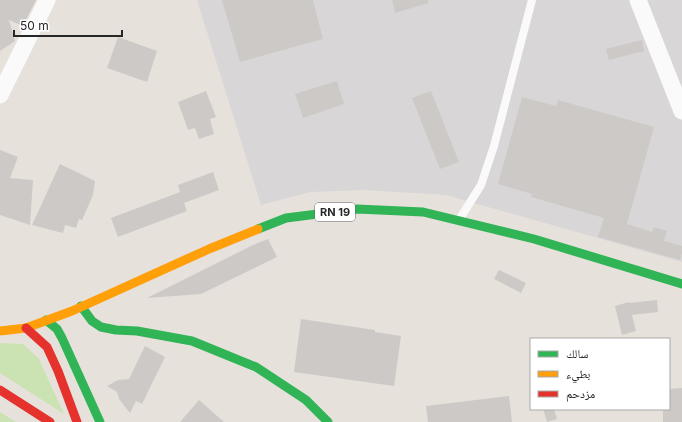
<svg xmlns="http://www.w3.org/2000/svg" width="682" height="422" font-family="Inter,'Noto Naskh Arabic',sans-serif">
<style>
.industrial{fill:#d9d6d8}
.green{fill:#cbe3b3}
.building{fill:#cdc9c6}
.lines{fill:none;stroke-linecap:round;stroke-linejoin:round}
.lane{stroke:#fbfafa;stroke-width:8}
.street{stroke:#fbfafa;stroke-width:17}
.fast{stroke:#30b455;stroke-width:9}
.slow{stroke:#ff9f0a;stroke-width:9}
.jam{stroke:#e5322d;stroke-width:9}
.labels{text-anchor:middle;stroke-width:3;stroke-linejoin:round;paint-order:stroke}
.shield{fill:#fff;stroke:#686868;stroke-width:1}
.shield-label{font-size:11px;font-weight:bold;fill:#272727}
</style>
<rect width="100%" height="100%" fill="#e7e1dc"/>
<path class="industrial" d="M197,0H682V262L446,195L365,190L310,192L261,205Z"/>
<path class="green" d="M0,343L23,344L39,359L64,414L0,373Z
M0,412L16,422H0Z"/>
<path class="building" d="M0,0H36L23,26L9,20L15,41L0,51Z
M222,0H313L323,39L240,62Z
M392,0H428V3L395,13Z
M118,37L157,51L147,82L107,68Z
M642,40L644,51L609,60L606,49Z
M337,81L344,104L303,118L295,94Z
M206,91L216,117L210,119L214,134L199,139L195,128L188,130L178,102Z
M431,91L459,162L440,169L412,98Z
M522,97L556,106L558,100L654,127L627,224L652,232L654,227L667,231L664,241L682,246V253L680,260L598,237L604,218L531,197L532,194L498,184Z
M0,150L18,157L10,178L33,180L30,225L0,215Z
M60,164L95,181L93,195L82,220L79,219L76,228L65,225L63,233L32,225Z
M213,172L219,190L184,203L187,211L118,237L111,218L180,192L178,185Z
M268,239L277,257L201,294L147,298L253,245Z
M499,270L526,283L521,293L494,279Z
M657,300L658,312L632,315L636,331L622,335L615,306L629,302V303Z
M301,319L375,330V332L401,336L394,386L294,372Z
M145,346L165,357L142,404L136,401L130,413L119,399L117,392L107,386L118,380L129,379Z
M682,388V422H663V409H669V389Z
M509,396L512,422H428L426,406Z
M199,400L224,422H180Z
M543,409H554L557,419L547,422Z"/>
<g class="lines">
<path class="lane" d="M459,220L481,185L494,146L532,0"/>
<path class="street" d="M638,0L682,111
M0,95L47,0"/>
<path class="fast" d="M258,229L286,218L357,209L423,212L534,239L682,284
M81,306L92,321L101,327L116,330L137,331L192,341L256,367L306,400L328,422
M46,320L57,329L62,338L100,422"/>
<path class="slow" d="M0,331L26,328L72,311L209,249L258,229"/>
<path class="jam" d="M26,328L47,347L58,371L77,422
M0,390L50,422"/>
</g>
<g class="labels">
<rect class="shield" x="315" y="203" width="40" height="18" rx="3"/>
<g class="shield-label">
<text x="335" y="216">RN 19</text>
</g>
</g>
<rect x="530" y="338" width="140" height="72" fill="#ffffff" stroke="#a9a9a9"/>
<rect x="538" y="351" width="20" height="6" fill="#30b455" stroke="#a9a9a9"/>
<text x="566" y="358" font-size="12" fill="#272727">سالك</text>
<rect x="538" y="371" width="20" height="6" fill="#ff9f0a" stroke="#a9a9a9"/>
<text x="566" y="378" font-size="12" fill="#272727">بطيء</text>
<rect x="538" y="391" width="20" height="6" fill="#e5322d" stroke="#a9a9a9"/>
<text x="566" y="398" font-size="12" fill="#272727">مزدحم</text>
<path d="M14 30v6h108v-6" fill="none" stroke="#272727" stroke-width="2"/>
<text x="20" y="30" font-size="12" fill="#272727" stroke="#ffffff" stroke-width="3" paint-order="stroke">50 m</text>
</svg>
